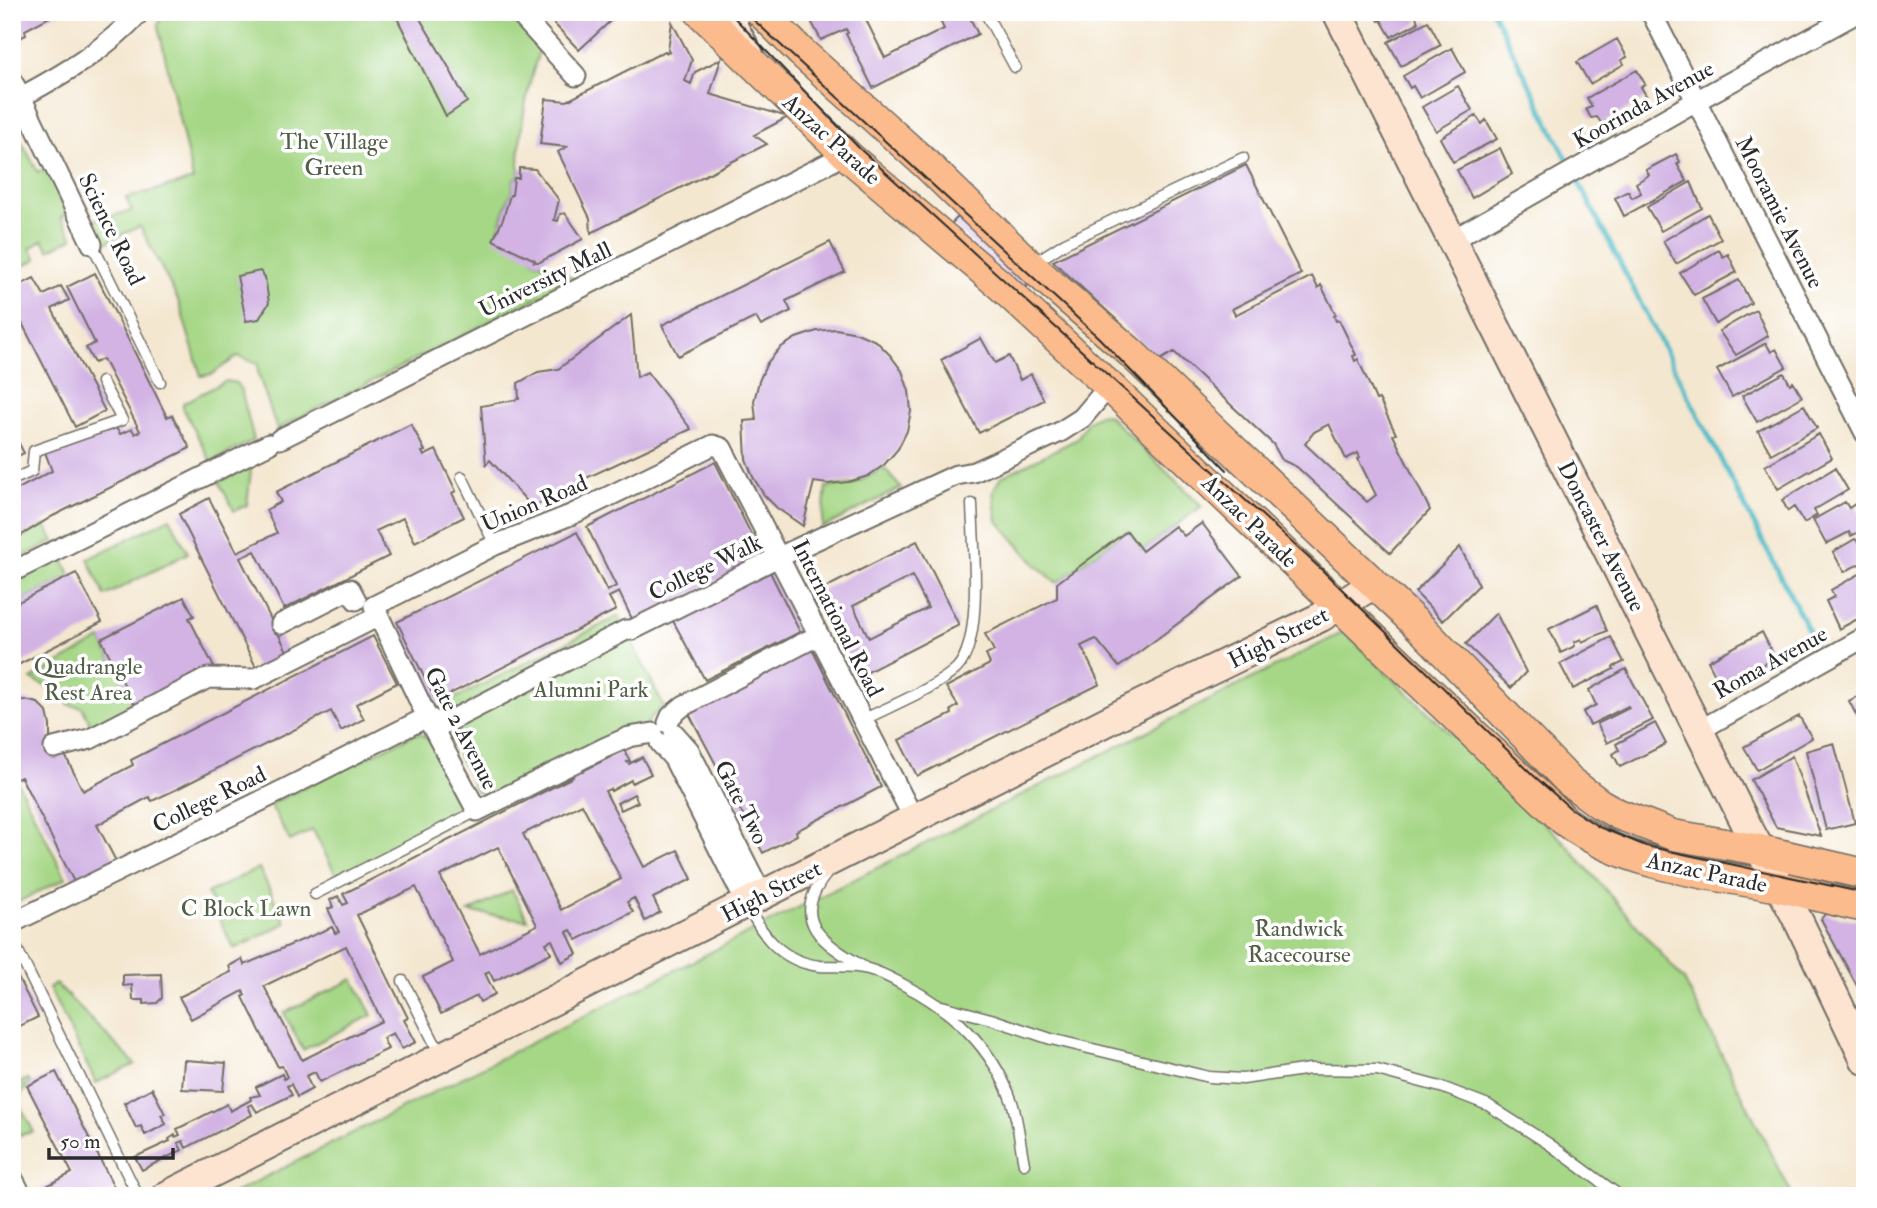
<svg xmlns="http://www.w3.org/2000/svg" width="1877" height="1208" font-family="'IM FELL Double Pica',serif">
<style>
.green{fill:#a6d786;stroke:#688158;stroke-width:2}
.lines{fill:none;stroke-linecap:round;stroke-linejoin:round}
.stream{stroke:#4ebbc7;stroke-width:5}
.building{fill:#d2b3e4;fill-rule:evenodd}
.lane-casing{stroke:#716d65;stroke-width:13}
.street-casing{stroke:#716d65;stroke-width:23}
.secondary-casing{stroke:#716d65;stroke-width:32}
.primary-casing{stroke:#716d65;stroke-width:33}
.lane{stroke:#fff;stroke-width:10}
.street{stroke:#fff;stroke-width:19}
.secondary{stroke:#fde4d1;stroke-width:28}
.primary{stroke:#fbbb8c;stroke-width:30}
.tram{stroke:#2b2b2b;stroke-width:2}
.labels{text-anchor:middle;stroke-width:7;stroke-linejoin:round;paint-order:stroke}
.street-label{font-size:23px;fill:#2b2b2b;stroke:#fff}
.park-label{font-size:23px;fill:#505f46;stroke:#fff}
</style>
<rect width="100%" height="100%" fill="#fff"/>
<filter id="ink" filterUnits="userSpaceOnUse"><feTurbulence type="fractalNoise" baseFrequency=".0143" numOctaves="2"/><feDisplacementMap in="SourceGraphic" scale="14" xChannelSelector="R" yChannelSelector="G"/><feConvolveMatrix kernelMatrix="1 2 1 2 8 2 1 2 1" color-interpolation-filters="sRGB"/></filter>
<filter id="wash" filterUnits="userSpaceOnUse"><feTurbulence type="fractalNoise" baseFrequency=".00686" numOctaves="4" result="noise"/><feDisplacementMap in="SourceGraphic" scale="28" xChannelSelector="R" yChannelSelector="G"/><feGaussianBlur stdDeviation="1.57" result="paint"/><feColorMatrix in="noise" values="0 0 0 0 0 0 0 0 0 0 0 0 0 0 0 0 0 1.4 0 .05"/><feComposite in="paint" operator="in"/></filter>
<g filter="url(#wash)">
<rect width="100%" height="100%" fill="#f4e7d0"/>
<path class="green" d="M164,12H506L540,48C526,91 518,134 519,178H514L512,195H510L498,231L535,260V262H540L575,279L277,429L258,373V364L238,356L212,374L201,376L178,300L140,226L101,245L92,225L96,219L132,211L126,198L193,180L158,25Z
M12,124L38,172L48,168L67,214L61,217L73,238L49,250L43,240L30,248L37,259L12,271Z
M226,381L236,383L241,390L254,440L211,462L183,408V403Z
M1100,414L1108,415L1202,506L1142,551L1127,531L1057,583L1035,564L997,520L993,491L1001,477L1077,439L1087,422Z
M247,468L251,470L247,505L234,511L219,482Z
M884,468L901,488L822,528L826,487L854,484Z
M170,518L188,553L105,596L88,559Z
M45,525L54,541L12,562V542Z
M62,558L71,576L12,605V583Z
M619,616L664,707L652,716L645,727L489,797L477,792L434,709Z
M1344,632L1565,843L1684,980L1793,1196H228Z
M101,639L138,712L95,733L82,707L69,705L54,690L31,679Z
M415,734H421L429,739L460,801L461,812L456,820L339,881L313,830L290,841L270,804Z
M18,783L66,878L12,905V786Z
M259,868L286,923L234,949L207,893Z
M512,890L528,920L469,912Z
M353,979L372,1015L303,1050L284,1013Z
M55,983L135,1064L96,1083L49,988Z
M28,1079L31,1084L25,1086L26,1089L16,1099L34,1132L18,1135L12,1121V1086Z"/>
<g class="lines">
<path class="stream" d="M1493,12L1571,167
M1575,175L1815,643"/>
</g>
<g id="blocks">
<path class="building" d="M12,12H64L58,15L57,13L25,30L26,35L12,42Z
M394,12H416L448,66L467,102L446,116Z
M543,12H620L579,50Z
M824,12H872L864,16L885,58L944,29L936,12H967L978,34L873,88L846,34L848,33L846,29L821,40L810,19Z
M1374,12H1415L1418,23L1391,37L1381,20L1379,21Z
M1428,21L1441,45L1401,66L1388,42Z
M672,22L692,60L685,81L691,84L695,72L721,59L710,94L788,117L754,135L767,144L591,233L590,218L558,152L567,147L540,144L546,99L567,101L665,51L667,53L670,52L668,50Z
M1617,39L1627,57L1621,60L1624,64L1590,84L1577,62Z
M1452,48L1465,72L1420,98L1413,86L1410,88L1403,76Z
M1637,70L1645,84L1641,87L1647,97L1602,124L1597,117L1591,118L1586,109L1592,107L1587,98Z
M1458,86L1472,110L1436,131L1422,107Z
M1476,116L1482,124L1486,120L1497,139L1453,162L1440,138Z
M1500,148L1512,174L1472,198L1457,170Z
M1676,154L1680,162L1677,164L1687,181L1624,216L1615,198L1628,191L1632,198L1641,193L1636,183L1649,175L1646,170Z
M1246,165L1301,274L1232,309L1235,315L1312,276L1318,288L1321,285L1336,315L1334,316L1336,321L1339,320L1356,355L1353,356L1355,361L1358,359L1376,400L1379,399L1396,434L1393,435L1430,510L1390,553L1297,467L1282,460L1273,444L1174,352L1160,360L1053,261ZM1329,424L1346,459L1358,453L1360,458L1358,459L1376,495L1367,502L1305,444L1314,432Z
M519,168L535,169L559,200L554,220L558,221L560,214L565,213L583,239L540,262H534L535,260L493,240L503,219L510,195H512L514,178H519Z
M1691,182L1702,208L1661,231L1647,207Z
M1708,214L1721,239L1676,264L1663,241Z
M958,217L1030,283L1022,291L951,224Z
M830,242L845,272L786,301L791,311L761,326L756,317L678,356L662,325Z
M1719,250L1723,257L1728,254L1737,272L1694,295L1680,273Z
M260,271L265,277L269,303L259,319L246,321L237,276Z
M95,273L167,417L172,415L190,448L53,516L12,541V492L52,471L45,452L116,428L120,434L132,429L135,434L140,431L103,359L94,363L86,348L95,343L67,287Z
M34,278L44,295L61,286L69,300L52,309L105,411L75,427L22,323L12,328V289Z
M1739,280L1751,303L1716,324L1702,299Z
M1756,310L1768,336L1736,355L1719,331Z
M631,315L637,377L647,372L691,429L554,493L533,508L490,460L486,465L481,406L519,399L518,383L538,372L558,369Z
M836,329L857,333L876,341L890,355L902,371L909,391L911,411L907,431L898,449L884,465L868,476L848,482L828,484L814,482L803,526L777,508L764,495L753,477L746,459L744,421L756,420L754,401L759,381L767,363L780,348L796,338L817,331Z
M981,338L995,363L1009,356L1020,380L1031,374L1044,400L979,433L941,360Z
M1766,343L1771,352L1776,349L1786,367L1732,397L1717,370Z
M1784,373L1790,384L1793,382L1802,397L1757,422L1742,396Z
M1804,405L1817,428L1771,454L1758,431Z
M411,424L425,451L422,452L424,456L436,450L456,491L452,493L464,517L415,542L403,518L376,531L389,556L284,609L255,551L240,558L289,655L258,671L179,514L209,498L237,552L277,533L266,510L281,502L276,492Z
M12,430L24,453L12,459Z
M1819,434L1832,458L1778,489L1765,466Z
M715,462L763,558L634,623L619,592L609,597L616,610L436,701L397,622L577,532L607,591L616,586L587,527Z
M1835,468L1848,490L1814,510L1817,515L1804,523L1794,507L1788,511L1782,500Z
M1845,502L1849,508L1855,504L1865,522V529L1851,536L1849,532L1826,544L1813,520Z
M1202,523L1242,576L1119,667L1096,639L1081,646L1100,684L917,776L899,740L952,714L951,710L958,706L946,687L990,664L986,655L994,651L985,634L1057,598V583L1127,531L1142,551L1175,526L1184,536Z
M1855,539L1860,543L1865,540V561L1844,572L1833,552Z
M917,541L959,625L858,677L815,593ZM912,576L928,608L869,638L853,606Z
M1460,547L1479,585L1443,621L1415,592Z
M769,570L800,632L705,680L672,619Z
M1865,571V611L1861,605L1865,615L1839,629L1826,601L1834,597L1831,590Z
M76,573L102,622L12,668V605Z
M184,597L194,616L189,618L216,671L138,712L101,639Z
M1597,605L1607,631L1582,642L1581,639L1574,642L1575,646L1561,653L1549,629Z
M1496,613L1526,672L1511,688L1466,644Z
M1762,632L1775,658L1721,686L1708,661Z
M373,636L397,683L356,704L364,719L341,731L331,711L175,790L152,801L149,797L97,825L117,863L75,884L21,777L12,781V701L25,700L38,703L47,712L50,725V739L59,756L64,753L83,791L133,765L131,760Z
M1611,637L1624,662L1613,667L1614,669L1573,689L1560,664Z
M811,647L881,787L796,831L797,835L763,853L687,710Z
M1626,669L1653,720L1607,743L1597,724L1629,708L1628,706L1590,725L1583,712L1596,705L1589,690Z
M1865,692V732L1849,701Z
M1799,716L1812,738L1757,770L1744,747Z
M1655,723L1666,744L1620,767L1613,754L1619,750L1616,744Z
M1834,743L1855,823L1826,830L1806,751Z
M624,750L630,761L627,762L629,764L642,757L651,774L632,783L631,780L611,791L610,789L605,791L644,867L678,850L692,879L653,898L660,912L645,921L634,898L627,902L633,912L577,940L571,930L567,932L577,954L562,962L552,940L546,943L551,953L494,981L489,971L485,973L495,994L480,1002L477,996L441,1014L423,977L453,962L416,887L357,915L408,1018L404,1020L416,1042L402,1049L393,1033L383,1038L388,1049L320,1082L315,1072L306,1076L312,1089L297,1097L291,1084L287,1086L292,1095L257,1112L252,1104L248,1106L252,1115L186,1148L183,1141L178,1143L182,1150L142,1170L135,1157L170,1141L169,1139L175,1135V1137L180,1135L177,1129L227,1104L230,1111L251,1100L250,1097L260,1095L256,1087L282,1074L284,1079L287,1077L282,1066L278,1067L243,997L245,995L243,991L191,1019L179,997L231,972L229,966L242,959L244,965L332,927L335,933L339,932L328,909L333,907L330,900L338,896L343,905L348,903L343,894L573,777L570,771L580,766L583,771ZM582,804L621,879L561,910L523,834ZM498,847L537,925L480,954L440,876ZM346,946L382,1021L302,1060L264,986Z
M1792,756L1821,836L1776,827L1751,780Z
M634,794L638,802L621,810L617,803Z
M1825,914L1865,922V1003L1859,998L1862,995L1821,919Z
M12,966L38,1017L12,1030Z
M161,974L162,998L157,1003L144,1004V1000H133L132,985L123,986V975Z
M184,1060L226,1063L223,1091L182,1089Z
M56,1072L115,1189L102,1196H32L31,1194L72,1173L27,1086Z
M152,1088L165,1114L161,1115L166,1124L145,1135L141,1126L136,1128L124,1103Z"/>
</g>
</g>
<g filter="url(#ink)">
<use href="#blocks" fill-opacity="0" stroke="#716d65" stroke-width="2"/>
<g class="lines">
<g class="lane-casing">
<path id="lane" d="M985,12L1015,67
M92,244L160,382
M1034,263L1065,243L1243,158
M462,477L495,545
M12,480L32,471L34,451L122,420L102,382
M863,720C888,707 938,687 957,668C984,640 973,543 972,504
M827,873C788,921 823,943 864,967
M315,894L477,811
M747,904C762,936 782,962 820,966C835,967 853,965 868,969C880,972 891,978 902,984C952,1009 993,1048 1012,1102C1018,1121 1020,1144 1024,1164
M17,949L138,1196
M403,981L440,1054
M938,1005L991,1019L1051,1039L1209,1077L1243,1079L1310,1069L1377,1070L1444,1088L1488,1105L1549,1144L1620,1196"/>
</g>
<g class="street-casing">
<path id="street" d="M518,12L576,76
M1651,12L1865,433
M12,81L21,97C64,74 106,49 140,12
M21,97L92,244
M1452,240L1696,101L1859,12
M280,439L831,162
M12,572L269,444
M281,624L350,589L356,600
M427,717L442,725L626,630H632L766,563L956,475L974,472L1060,432L1082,418L1109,386
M668,723L671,716L683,706L819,635
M1700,730L1865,637
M653,733L629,737L604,748L477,811L427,717L374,606L495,545L573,514L713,445L722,448L914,819
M674,733L689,750L762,895
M660,743L674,759L746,903
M54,748L90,739L208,678L254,679L379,616
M12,923L285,789L427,717
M12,1177L22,1196"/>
</g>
<g class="secondary-casing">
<path id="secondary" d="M733,12V27L749,55
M1337,12L1745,822L1800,924L1865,1060
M166,1196L1133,708L1321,617L1374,584"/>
</g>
<g class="primary-casing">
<path id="primary" d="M700,12L849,157L999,284L1109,386L1565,821C1626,866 1702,873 1775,886C1805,892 1835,901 1865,907
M761,12L801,52L927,165L1034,269L1129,351L1184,403L1425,632L1569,781L1600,804L1618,814L1673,835L1760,850L1865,874"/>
</g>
<use href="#lane" class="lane"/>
<use href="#street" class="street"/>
<use href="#secondary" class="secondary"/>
<use href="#primary" class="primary"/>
<path class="tram" d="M729,12L860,149L1321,569L1533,775L1570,808L1599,827L1646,846L1865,893
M745,12L1099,338L1227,470"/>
</g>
</g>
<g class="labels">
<g class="street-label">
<text transform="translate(1643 104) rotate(-29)" y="8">Koorinda Avenue</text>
<text transform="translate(832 139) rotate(42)" y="8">Anzac Parade</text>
<text transform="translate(1780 212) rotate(63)" y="8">Mooramie Avenue</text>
<text transform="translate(112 229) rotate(64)" y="8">Science Road</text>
<text transform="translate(545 279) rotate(-26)" y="8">University Mall</text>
<text transform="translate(534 503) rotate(-23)" y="8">Union Road</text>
<text transform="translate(1250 521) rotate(44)" y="8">Anzac Parade</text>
<text transform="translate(1602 536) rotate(63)" y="8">Doncaster Avenue</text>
<text transform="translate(705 567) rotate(-26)" y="8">College Walk</text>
<text transform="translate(838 618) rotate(63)" y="8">International Road</text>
<text transform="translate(1278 637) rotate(-27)" y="8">High Street</text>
<text transform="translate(1770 662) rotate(-29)" y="8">Roma Avenue</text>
<text transform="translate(462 728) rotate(63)" y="8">Gate 2 Avenue</text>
<text transform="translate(209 799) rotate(-26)" y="8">College Road</text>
<text transform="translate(742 802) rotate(63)" y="8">Gate Two</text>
<text transform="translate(1707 872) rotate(12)" y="8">Anzac Parade</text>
<text transform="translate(771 891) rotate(-27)" y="8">High Street</text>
</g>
<g class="park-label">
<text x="334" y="149">The Village<tspan x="334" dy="26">Green</tspan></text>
<text x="88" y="674">Quadrangle<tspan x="88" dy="26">Rest Area</tspan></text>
<text x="591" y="697">Alumni Park</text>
<text x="246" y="916">C Block Lawn</text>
<text x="1299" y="936">Randwick<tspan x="1299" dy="26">Racecourse</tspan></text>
</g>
</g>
<rect width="1877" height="1208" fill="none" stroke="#fff" stroke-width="42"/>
<path d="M49 1148v10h124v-10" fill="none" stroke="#2b2b2b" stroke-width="3.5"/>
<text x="60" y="1148" font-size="21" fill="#2b2b2b" stroke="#ffffff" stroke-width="5" paint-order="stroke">50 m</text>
</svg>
